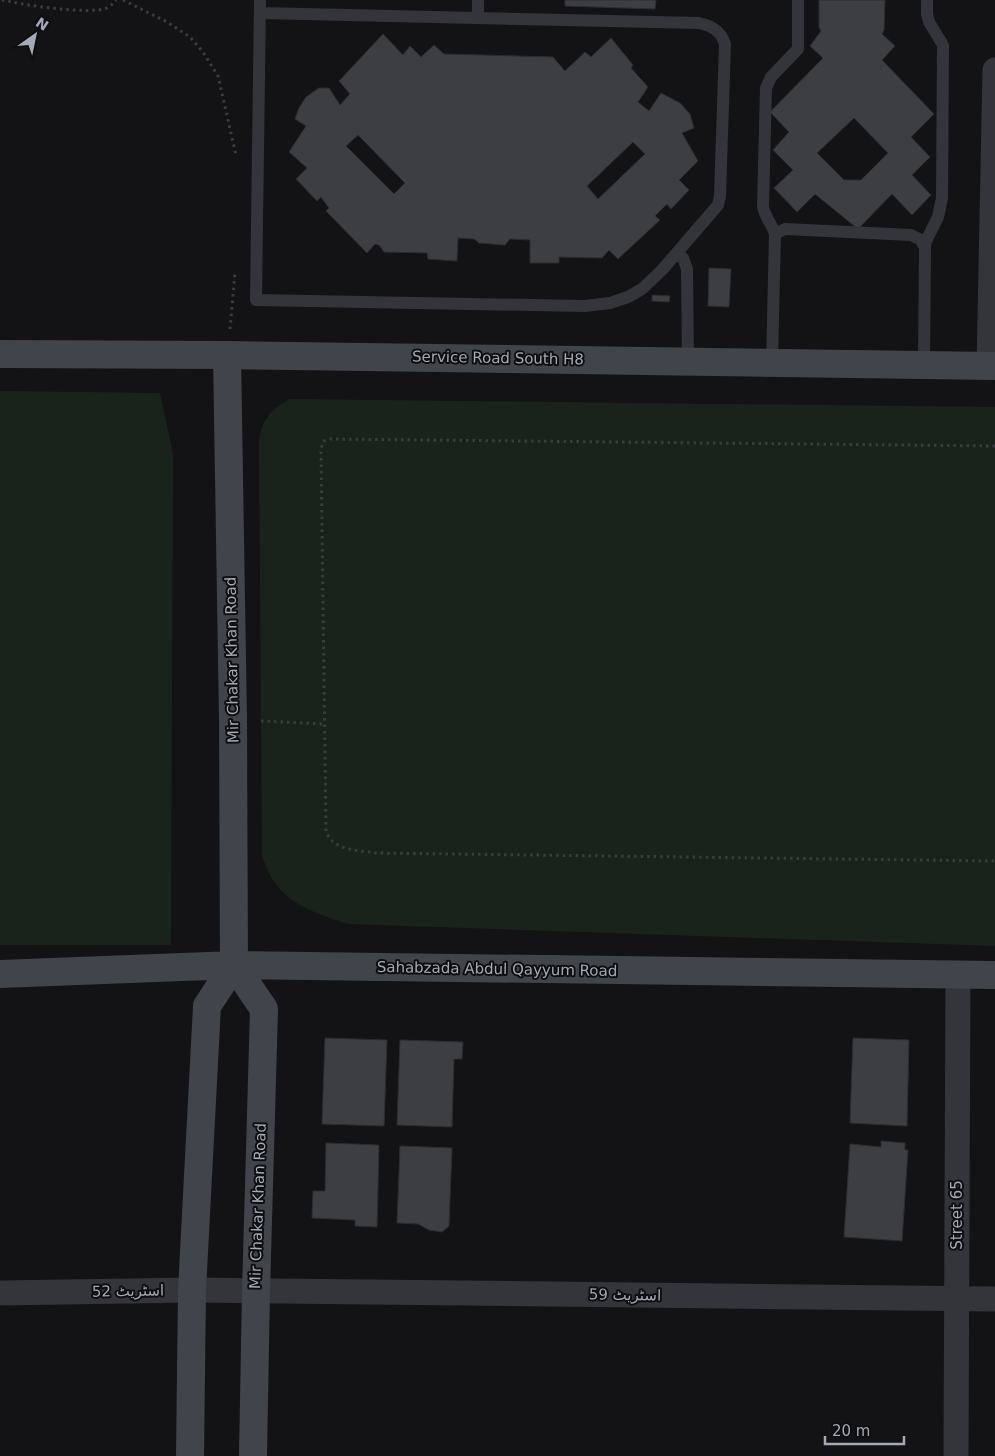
<svg xmlns="http://www.w3.org/2000/svg" width="995" height="1456" font-family="'DejaVu Sans',Cairo,sans-serif">
<style>
.green{fill:#1a231b}
.building{fill:#3c3e42;stroke:#2c2d31;fill-rule:evenodd}
.lines{fill:none;stroke-linecap:round;stroke-linejoin:round}
.path{stroke:#393c41;stroke-width:3;stroke-dasharray:2.5 4;stroke-linecap:butt}
.lane{stroke:#33353a;stroke-width:12}
.street{stroke:#33353a;stroke-width:25}
.secondary{stroke:#41444a;stroke-width:28}
.labels{text-anchor:middle;stroke-width:4;stroke-linejoin:round;paint-order:stroke}
.street-label{font-size:15px;fill:#a3a9b6;stroke:#0e0e10}
</style>
<rect width="100%" height="100%" fill="#131315"/>
<path class="green" d="M0,391L160,393L173,454L171,945H0Z
M290,399L995,407V946L348,924C321,915 291,906 274,882C269,875 266,865 262,857L259,440C263,418 271,409 290,399Z"/>
<path class="building" d="M565,0H656L655,9L565,6Z
M819,0H885L884,30L882,34L895,46L882,60L934,114L911,137L930,157L912,175L931,195L912,215L892,194L858,229L815,194L797,212L774,188L793,170L773,150L789,132L770,112L823,58L810,46L821,31L819,27ZM854,118L888,153L861,180H844L817,153Z
M383,34L403,55L410,46L421,57L434,45L444,54L553,57L565,71L585,52L591,57L611,38L633,65L631,68L648,87L638,102L649,111L661,93L680,103L690,114L694,128L682,133L698,161L679,180L689,190L671,209L667,204L655,216L660,220L618,259L609,250L602,258L559,257V263H530V240L510,239L505,245L479,243L474,239L458,238L457,261L428,259L427,253L384,252L379,245L375,244L367,253L326,211L329,208L321,197L317,201L296,179L307,168L289,152L306,126L295,119L299,108L306,97L319,88H329L340,105L350,94L339,81ZM358,135L405,183L394,194L346,146ZM633,142L645,154L598,199L587,186Z
M709,268L731,269L729,307L708,306Z
M652,295L670,296L669,302L652,301Z
M325,1038L387,1040L384,1126L322,1124Z
M853,1038L909,1040L907,1126L850,1123Z
M400,1040L463,1042L462,1059H454L452,1127L397,1125Z
M881,1141L905,1143V1150H908L902,1241L844,1237L850,1144L881,1147Z
M326,1143L379,1145L377,1227L355,1226V1220L312,1218L313,1191H325Z
M400,1146L452,1148L449,1226L442,1232L429,1230L418,1224L397,1223Z"/>
<g class="lines">
<path class="path" d="M2,0C23,5 89,15 107,8C111,6 113,3 116,0
M123,0L167,22L190,37L203,52L218,76L236,155
M230,329L235,273
M995,446L330,439L324,441L321,448L326,831C333,851 357,850 376,853L995,861
M261,721L324,724"/>
<path class="lane" d="M260,13L699,23C712,26 721,31 725,44L720,196L718,205L662,270L642,289L628,297L610,303L585,306L256,300L260,0
M478,18V0
M775,234L785,229L911,235L921,240L925,248
M677,253L683,258L687,269L688,361
M772,362L775,234C772,224 764,216 763,206L766,88L771,77L798,49V0
M924,364L925,248L926,241L938,217L942,198L943,45L929,22L927,14V0"/>
<path class="street" d="M989,366L995,70
M0,1293L192,1290L995,1299
M956,1456L958,975"/>
<path class="secondary" d="M0,354L227,355L995,366
M234,965L264,1009L256,1291L253,1456
M0,974L234,965L995,975
M190,1456L192,1290L207,1006L234,965L233,719L227,355"/>
</g>
<g class="labels">
<g class="street-label">
<text transform="translate(498 358) rotate(1)" y="5">Service Road South H8</text>
<text transform="translate(232 660) rotate(-91)" y="5">Mir Chakar Khan Road</text>
<text transform="translate(497 969) rotate(1)" y="5">Sahabzada Abdul Qayyum Road</text>
<text transform="translate(258 1206) rotate(-88)" y="5">Mir Chakar Khan Road</text>
<text transform="translate(957 1215) rotate(-90)" y="5">Street 65</text>
<text transform="translate(128 1291) rotate(-1)" y="5">اسٹریٹ 52</text>
<text transform="translate(625 1295) rotate(1)" y="5">اسٹریٹ 59</text>
</g>
</g>
<g transform="translate(35 35) rotate(33)" stroke="#0e0e10" stroke-width="4" paint-order="stroke">
<path d="M0-4L9 19L0 12L-9 19Z" fill="#a3a9b6"/>
<text y="-8" font-size="14" font-weight="bold" text-anchor="middle" fill="#a3a9b6">N</text>
</g>
<path d="M825 1436v8h79v-8" fill="none" stroke="#a3a9b6" stroke-width="2.5"/>
<text x="832" y="1436" font-size="15" fill="#a3a9b6" stroke="#0e0e10" stroke-width="4" paint-order="stroke">20 m</text>
</svg>
